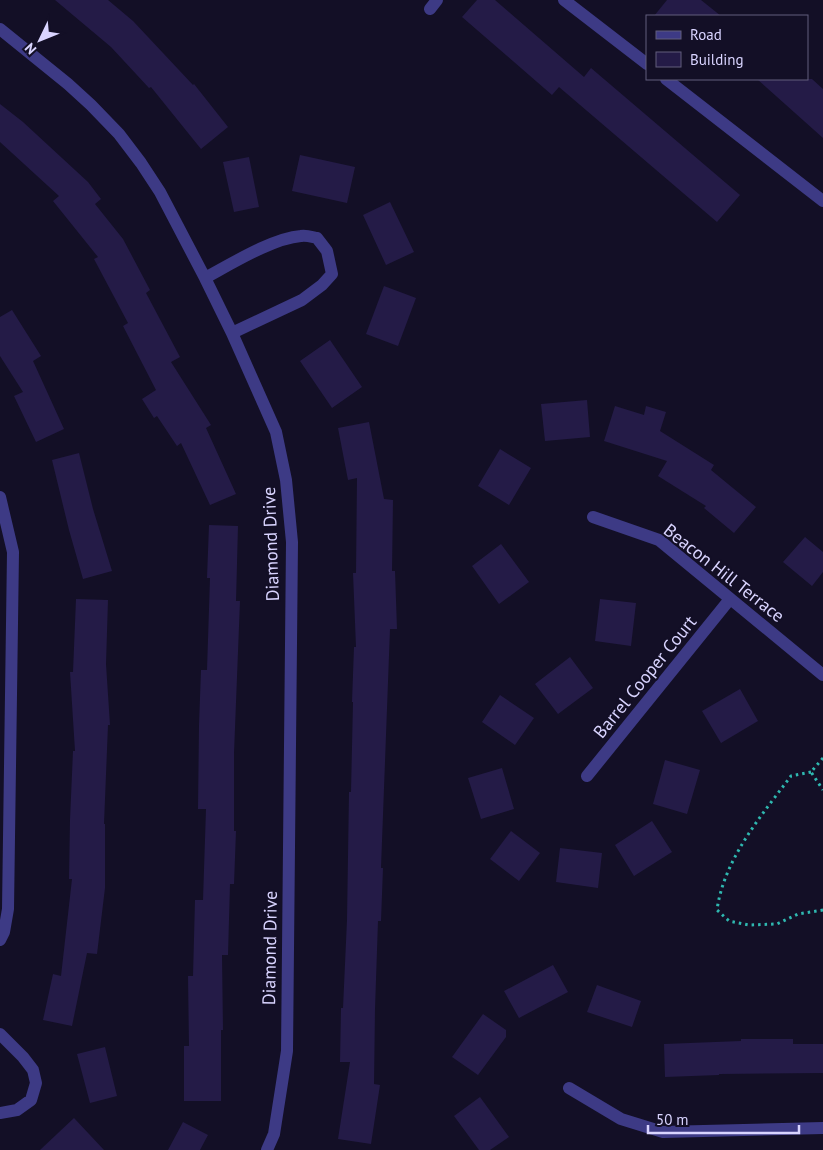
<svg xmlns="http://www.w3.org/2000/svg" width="823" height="1150" font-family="'PT Sans',sans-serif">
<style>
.building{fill:#241b47}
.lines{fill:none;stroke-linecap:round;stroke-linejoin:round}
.path{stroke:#2fb8b0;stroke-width:3;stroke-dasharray:2.5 4;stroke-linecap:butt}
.minor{stroke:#3d3a85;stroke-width:12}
.labels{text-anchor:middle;stroke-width:4;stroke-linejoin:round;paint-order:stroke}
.street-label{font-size:18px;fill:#d9d4ff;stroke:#130f26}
</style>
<rect width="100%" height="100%" fill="#130f26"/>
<path class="building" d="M55,0H108L133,21L193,85L194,84L228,127L201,149L151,87L149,88L111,47Z
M477,0H495L584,77L591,68L740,195L717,222L559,87L552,95L462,17Z
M667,0H701L721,16H654Z
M757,79H812L823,89V138Z
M0,104L23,122L88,182L101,199L95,204L123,239L150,290L146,293L180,357L171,362L211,425L206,428L236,494L210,505L181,443L177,446L157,416L154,418L142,399L156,390L123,326L128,323L94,259L98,257L53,201L59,196L0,142Z
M300,155L355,167L347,203L292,191Z
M249,157L259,207L234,212L223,162Z
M390,202L414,252L386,265L363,215Z
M384,286L416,298L398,346L366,334Z
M12,310L41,356L33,361L64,429L36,442L14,396L23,392L0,356V317Z
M330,340L362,387L332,408L300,361Z
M587,400L590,437L545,441L541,404Z
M615,406L644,415L646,406L666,412L660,431L714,465L711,470L756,507L734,533L704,508L706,506L658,476L667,461L604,441Z
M369,422L384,499L393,500L392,571H395L397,629H390L381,868H383L381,921H378L375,1009L374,1084L380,1085L371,1144L338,1139L350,1062H340L341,1008H343L347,920L349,792H351L353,702H352L354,647H356L353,573H356L357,478L348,480L338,428Z
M500,449L531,468L509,505L478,486Z
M79,453L93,509L112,571L83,579L69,530L52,460Z
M209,525L238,526L236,601H240L234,753V831H236L234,884H230L228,955H222L223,1030H221V1101H184V1046H189L188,976H193L195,900H203L206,809H198L199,725L201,670H207L210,578H207Z
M805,537L823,552V572L812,586L783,562Z
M501,544L529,582L499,604L472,566Z
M76,599L108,600L106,664L110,725H108L104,824H105V888L97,954L87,953L72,1026L43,1020L53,974L61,976L72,879H69L70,820L73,751H75L70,672H73Z
M600,599L636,603L631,646L595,641Z
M570,657L593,688L558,714L535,684Z
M740,689L758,721L721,743L702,711Z
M500,695L534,718L515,745L482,722Z
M665,760L700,770L687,814L653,804Z
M502,768L514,809L481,819L468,778Z
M652,821L672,852L634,876L615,845Z
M511,831L540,853L519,881L490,859Z
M560,848L602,853L598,888L556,882Z
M553,965L568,992L519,1018L504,991Z
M597,985L641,1001L632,1027L587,1012Z
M483,1014L506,1030V1037L478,1075L452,1057Z
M741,1039H793V1044H823V1073L719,1074V1075L665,1077L664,1044L741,1041Z
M105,1047L117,1096L90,1103L77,1054Z
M480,1097L509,1137L490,1150H479L454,1116Z
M74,1118L104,1150H40Z
M183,1122L208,1135L200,1150H168Z"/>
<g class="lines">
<path class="path" d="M823,758L811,772L823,790
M811,772L791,776C761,816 724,859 717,910L729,921L749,925L777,924L798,914L823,910"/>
<path class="minor" d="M564,0L647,64
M430,9L437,0
M0,29L68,84L91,105L119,134L141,163L160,192L205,278L232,333L276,432L286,480L292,542L287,1051L274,1134L267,1150
M666,79L823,201
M205,278C231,264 273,238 301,236C306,235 312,237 317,238L327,251L332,274L322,285L302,300L232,333
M0,497L13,552L8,909L4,932L0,940
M593,517L659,540L823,675
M587,776L730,599
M0,1034L23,1057L33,1070L36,1083L31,1100L17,1110L0,1113
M569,1088L621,1119L663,1132L823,1128"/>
</g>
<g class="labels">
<g class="street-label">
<text transform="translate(271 544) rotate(-92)" y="6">Diamond Drive</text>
<text transform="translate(724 573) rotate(38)" y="6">Beacon Hill Terrace</text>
<text transform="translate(645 677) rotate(-51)" y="6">Barrel Cooper Court</text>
<text transform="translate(270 948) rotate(-89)" y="6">Diamond Drive</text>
</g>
</g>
<rect x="646" y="15" width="162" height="65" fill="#130f26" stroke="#625e7d"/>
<rect x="656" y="31" width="25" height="8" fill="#3d3a85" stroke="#625e7d"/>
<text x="690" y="40" font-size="15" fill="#d9d4ff">Road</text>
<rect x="656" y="52" width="25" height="15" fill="#241b47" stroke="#625e7d"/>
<text x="690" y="65" font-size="15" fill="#d9d4ff">Building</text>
<g transform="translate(40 40) rotate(227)" stroke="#130f26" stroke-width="4" paint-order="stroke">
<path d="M0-4L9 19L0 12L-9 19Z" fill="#d9d4ff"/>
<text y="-8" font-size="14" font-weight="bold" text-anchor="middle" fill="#d9d4ff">N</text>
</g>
<path d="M648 1125v8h151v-8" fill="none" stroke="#d9d4ff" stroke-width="2.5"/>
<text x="656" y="1125" font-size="15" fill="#d9d4ff" stroke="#130f26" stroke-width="4" paint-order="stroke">50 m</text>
</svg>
